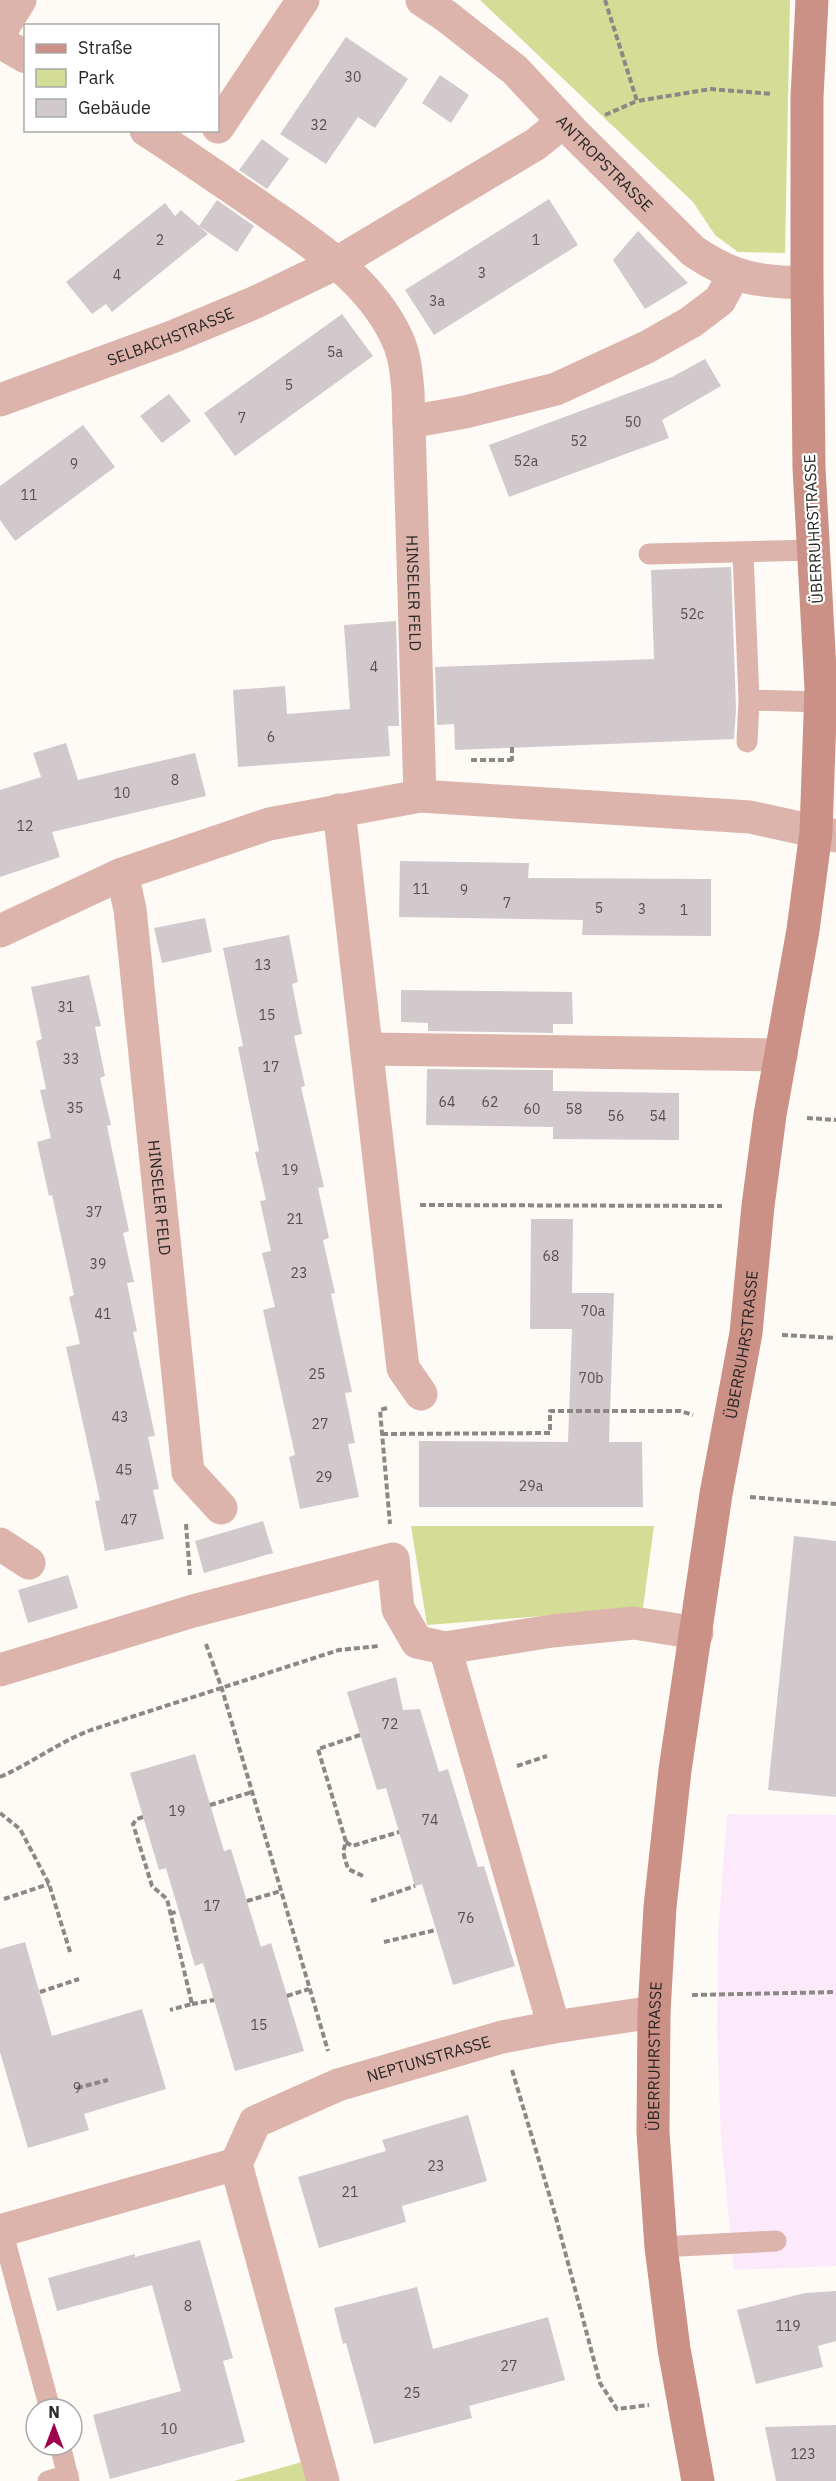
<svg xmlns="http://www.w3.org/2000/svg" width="836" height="2481" font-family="'IBM Plex Sans',sans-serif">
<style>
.education{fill:#fceafb}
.green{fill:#d4dd96}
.building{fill:#d2c9cc}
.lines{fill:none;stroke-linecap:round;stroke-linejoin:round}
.path{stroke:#8c8885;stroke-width:4;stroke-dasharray:6 3;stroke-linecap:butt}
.service{stroke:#ddb4ac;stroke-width:21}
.minor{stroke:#ddb4ac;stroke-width:33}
.secondary{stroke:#cc9186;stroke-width:33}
.labels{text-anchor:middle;stroke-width:4.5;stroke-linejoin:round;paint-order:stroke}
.number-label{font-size:14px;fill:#54504f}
.street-label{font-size:16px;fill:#2a2725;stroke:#fff}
</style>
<rect width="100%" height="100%" fill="#fefaf6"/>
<path class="education" d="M727,1814L836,1815V2266L734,2270L721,2138L717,2029L718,1935Z"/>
<path class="green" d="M480,0H790L785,253L738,252L715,235L693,202Z
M411,1526H654L643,1608L427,1625Z
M302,2462L308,2481H234Z"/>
<path class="building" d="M346,37L408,79L375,128L358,117L326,164L280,134Z
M440,75L469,95L451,123L422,103Z
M262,139L289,159L267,189L239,170Z
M549,199L578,245L434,335L405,290Z
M217,200L254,226L237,252L199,226Z
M165,203L175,216L181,210L208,234L112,312L106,304L92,314L66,282Z
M638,231L688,283L645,309L613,260Z
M342,314L373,356L235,456L204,413Z
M705,359L721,386L662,420L669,438L509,497L489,445L672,377Z
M169,394L191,421L162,443L140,416Z
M83,425L115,467L15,541L0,520V486Z
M731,567L736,709L734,739L455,750L454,724L437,725L435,667L654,659L651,570Z
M396,621L399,726H388L390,756L238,767L233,690L285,686L287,714L350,709L344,625Z
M66,743L78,780L195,753L206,796L52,832L60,857L0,877V790L41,777L33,753Z
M400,861L529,863L528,878L711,879V936L582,935L583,920L399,917Z
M205,918L212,952L162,963L154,928Z
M289,935L298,982L292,984L302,1034L294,1036L305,1086L301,1087L324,1187L318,1188L329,1238L323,1240L335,1293L331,1294L352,1392L345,1393L355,1443L348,1444L359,1497L300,1509L289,1457L295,1455L263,1310L275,1307L262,1253L271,1251L260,1201L266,1200L255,1152L259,1151L238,1047L243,1046L223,948Z
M89,975L101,1026L95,1027L105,1076L100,1078L111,1125L107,1126L129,1231L123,1233L134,1282L127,1283L137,1331L133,1332L155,1436L148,1437L159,1489L153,1490L164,1539L105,1551L95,1501L100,1500L66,1347L80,1344L69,1297L74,1295L52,1195L49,1196L37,1142L51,1138L40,1090L46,1089L36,1041L42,1039L31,987Z
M401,990L572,992L573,1024H553V1033L428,1031V1023L401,1022Z
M427,1069L553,1070V1091L679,1093V1140L553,1139V1127L426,1125Z
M531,1219H573L572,1293H614L609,1442H642L643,1507H419V1441L568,1442L572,1329H530Z
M263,1521L273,1553L204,1573L195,1541Z
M794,1536L836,1541V1797L768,1790Z
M68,1575L78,1608L28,1623L18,1590Z
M396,1677L403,1710L420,1709L439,1772L448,1769L478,1867L484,1866L515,1966L453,1985L422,1884L415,1886L386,1788L377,1790L347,1692Z
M195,1754L224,1851L231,1849L261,1947L271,1943L304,2051L235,2071L203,1963L195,1966L166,1868L159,1870L130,1773Z
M25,1942L52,2036L142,2009L166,2089L84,2114L89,2130L28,2148L0,2052V1949Z
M468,2115L487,2181L402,2206L406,2222L319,2248L298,2177L386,2151L382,2140Z
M200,2240L233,2358L223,2361L245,2442L110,2479L93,2415L181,2391L152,2285L57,2311L48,2278L135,2254V2257Z
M417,2287L433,2349L548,2317L565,2380L469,2406L472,2418L374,2444L346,2343L343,2344L334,2308Z
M836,2291V2341L818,2346L823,2367L756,2384L737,2310L805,2293Z
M836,2425V2481H776L765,2427Z"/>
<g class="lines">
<path class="path" d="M605,0L637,101L711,89L772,94
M605,115L637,101
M512,747V761
M471,760H512
M807,1118L836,1120
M420,1205L722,1206
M782,1335L836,1338
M387,1408L380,1410L390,1524
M382,1434L550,1433V1411H680L693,1415
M750,1497L836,1504
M186,1524L190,1576
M206,1644L222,1689L328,2051
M360,1735L318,1749L346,1842L343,1852L348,1869L363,1876
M517,1766L547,1756
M0,1777C32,1763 59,1742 91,1730L339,1650L379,1646
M210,1805L252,1792
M0,1813L20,1829L49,1884L71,1955
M143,1817L137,1819L133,1824L152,1886L167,1899L192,2004L170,2010
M346,1842L352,1846L399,1832
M4,1899L49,1884
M247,1901L281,1891
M371,1901L415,1886
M170,1914L178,1911
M384,1942L436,1930
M40,1992L79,1979
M692,1995L836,1992
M287,1996L309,1989
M192,2004L214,2000
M512,2070L555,2214L600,2383L617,2409L649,2405
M77,2088L108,2080"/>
<path class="service" d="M743,553L749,700L747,742
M649,554L814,550
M749,700L820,702
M2,2230L50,2409
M661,2247L776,2241
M60,2445L69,2481
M48,2481L68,2475"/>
<g class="minor">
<path id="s1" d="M422,0L446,16L515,70L575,134L693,251C734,279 759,282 807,283"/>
<path d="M0,32L20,0"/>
<path d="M0,42L26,57"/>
<path d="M218,127L303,0"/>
<path id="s2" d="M146,130C185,155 222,181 260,207C310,242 367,277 395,334C405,353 406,371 408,391L420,796"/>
<path id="s3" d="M0,400L172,337L256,302L337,263L536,144L563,122"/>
<path d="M409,422L465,412L556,389L647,347L691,322L720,300L734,274"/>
<path d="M339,810L403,1368L421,1394"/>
<path id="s4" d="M122,874L130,909L188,1472L221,1508"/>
<path d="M0,931L122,874L269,824L420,796L750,817L836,836"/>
<path d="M367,1049L781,1055"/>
<path d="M0,1544L29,1563"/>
<path d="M0,1670L193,1611L393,1559L398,1609L417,1642L445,1648"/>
<path d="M554,2027L445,1648L552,1631L634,1623L697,1633"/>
<path d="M0,2231L236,2164"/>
<path id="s5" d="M323,2481L236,2164L255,2122L338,2085L502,2037L554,2027L654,2012"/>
</g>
<path class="secondary" id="s6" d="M698,2481L674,2349L661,2247L653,2132L654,2012L660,1907L675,1770L716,1494L746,1333L758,1206L770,1115L803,930L816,832L821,688L809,468L807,283V97L812,0"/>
</g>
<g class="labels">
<g class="number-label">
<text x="353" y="82">30</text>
<text x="319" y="130">32</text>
<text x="160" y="245">2</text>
<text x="536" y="245">1</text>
<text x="482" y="278">3</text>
<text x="117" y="280">4</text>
<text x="437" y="306">3a</text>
<text x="335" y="357">5a</text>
<text x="289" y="390">5</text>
<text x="242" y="423">7</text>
<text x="633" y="427">50</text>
<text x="579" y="446">52</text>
<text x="526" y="466">52a</text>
<text x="74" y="469">9</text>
<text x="29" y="500">11</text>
<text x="692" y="619">52c</text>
<text x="374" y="672">4</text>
<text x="271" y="742">6</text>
<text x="175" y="785">8</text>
<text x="122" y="798">10</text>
<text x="25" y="831">12</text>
<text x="421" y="894">11</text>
<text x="464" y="895">9</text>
<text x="507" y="908">7</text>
<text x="599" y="913">5</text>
<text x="642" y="914">3</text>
<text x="684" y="915">1</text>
<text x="263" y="970">13</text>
<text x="66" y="1012">31</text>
<text x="267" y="1020">15</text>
<text x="71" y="1064">33</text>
<text x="271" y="1072">17</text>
<text x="447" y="1107">64</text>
<text x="490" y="1107">62</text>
<text x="75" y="1113">35</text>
<text x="532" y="1114">60</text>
<text x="574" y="1114">58</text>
<text x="616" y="1121">56</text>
<text x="658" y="1121">54</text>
<text x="290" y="1175">19</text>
<text x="94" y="1217">37</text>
<text x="295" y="1224">21</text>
<text x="551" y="1261">68</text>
<text x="98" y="1269">39</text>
<text x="299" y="1278">23</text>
<text x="593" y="1316">70a</text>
<text x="103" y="1319">41</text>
<text x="317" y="1379">25</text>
<text x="591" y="1383">70b</text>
<text x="120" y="1422">43</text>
<text x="320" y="1429">27</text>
<text x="124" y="1475">45</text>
<text x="324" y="1482">29</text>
<text x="531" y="1491">29a</text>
<text x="129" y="1525">47</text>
<text x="390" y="1729">72</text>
<text x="177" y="1816">19</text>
<text x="430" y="1825">74</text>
<text x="212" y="1911">17</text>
<text x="466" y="1923">76</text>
<text x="259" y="2030">15</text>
<text x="77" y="2093">9</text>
<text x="436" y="2171">23</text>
<text x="350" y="2197">21</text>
<text x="188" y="2311">8</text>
<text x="788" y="2331">119</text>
<text x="509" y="2371">27</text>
<text x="412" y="2398">25</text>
<text x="169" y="2434">10</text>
<text x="803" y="2459">123</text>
</g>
<g class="street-label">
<text dy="6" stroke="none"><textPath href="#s1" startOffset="246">ANTROPSTRASSE</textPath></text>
<text dy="6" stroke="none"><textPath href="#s3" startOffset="182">SELBACHSTRASSE</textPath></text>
<text transform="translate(813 529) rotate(-93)" y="6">ÜBERRUHRSTRASSE</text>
<text dy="6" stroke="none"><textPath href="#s2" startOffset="586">HINSELER FELD</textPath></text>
<text dy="6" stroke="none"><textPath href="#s4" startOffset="326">HINSELER FELD</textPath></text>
<text dy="6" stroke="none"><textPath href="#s6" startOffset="1146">ÜBERRUHRSTRASSE</textPath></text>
<text dy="6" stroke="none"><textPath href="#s6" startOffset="428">ÜBERRUHRSTRASSE</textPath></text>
<text dy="6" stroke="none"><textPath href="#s5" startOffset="560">NEPTUNSTRASSE</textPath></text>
</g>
</g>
<rect x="24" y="24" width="195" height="108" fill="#ffffff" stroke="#aaa9a8" stroke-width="1.5"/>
<rect x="36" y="44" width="30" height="9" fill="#cc9186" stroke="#aaa9a8" stroke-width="1.5"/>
<text x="78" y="54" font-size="18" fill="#2a2725">Straße</text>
<rect x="36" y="69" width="30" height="18" fill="#d4dd96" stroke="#aaa9a8" stroke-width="1.5"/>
<text x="78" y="84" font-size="18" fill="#2a2725">Park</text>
<rect x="36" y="99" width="30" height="18" fill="#d2c9cc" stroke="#aaa9a8" stroke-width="1.5"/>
<text x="78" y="114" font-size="18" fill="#2a2725">Gebäude</text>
<g transform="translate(54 2427)"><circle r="28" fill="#ffffff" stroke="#aaa9a8" stroke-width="1.5"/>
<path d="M0-4.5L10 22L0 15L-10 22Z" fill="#9d044d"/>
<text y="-9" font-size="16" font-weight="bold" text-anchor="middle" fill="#2a2725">N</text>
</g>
</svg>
